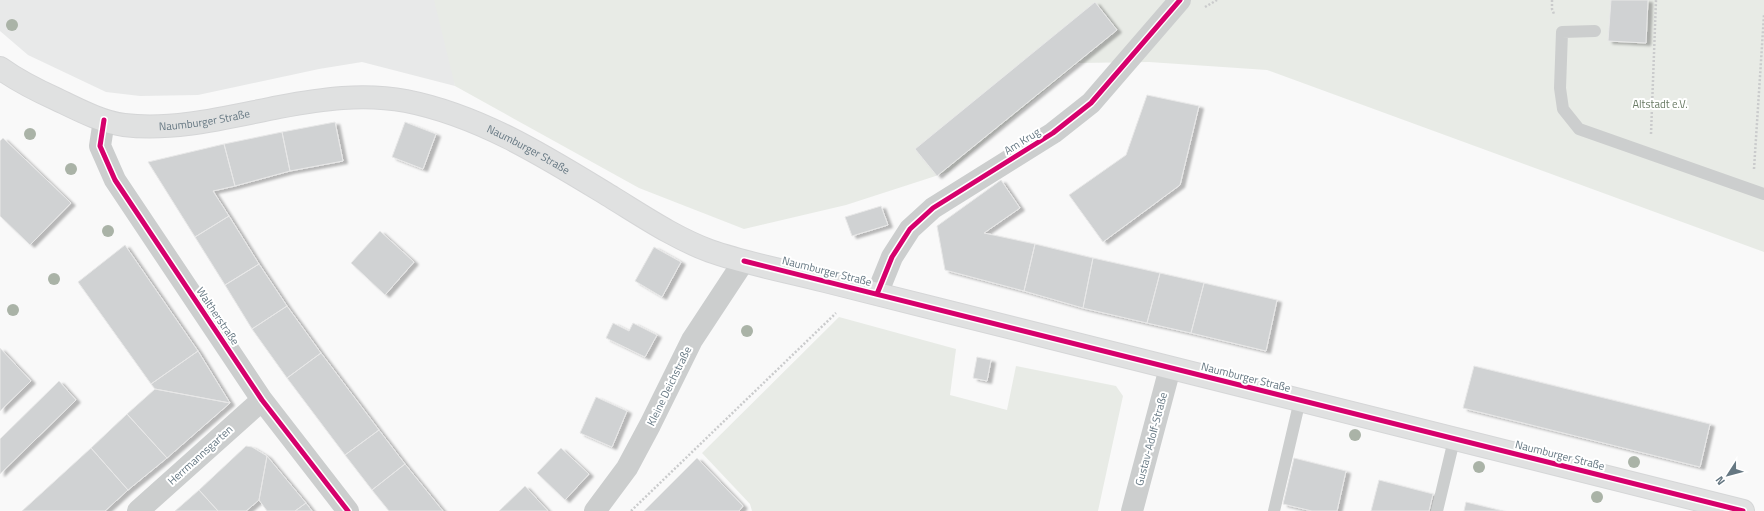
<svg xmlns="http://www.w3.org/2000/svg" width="1764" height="511" font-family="'Titillium Web',sans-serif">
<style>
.built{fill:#e8e9e9}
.green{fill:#e8ebe6}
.building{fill:#d0d2d3;stroke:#e8e8e8;filter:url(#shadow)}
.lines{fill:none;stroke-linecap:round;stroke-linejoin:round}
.primary-casing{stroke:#d5d6d7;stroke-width:24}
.path{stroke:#cacbcc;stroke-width:2.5;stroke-dasharray:2 2;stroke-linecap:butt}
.service{stroke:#cccece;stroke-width:12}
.minor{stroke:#cccece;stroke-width:22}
.primary{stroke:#e0e1e1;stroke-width:22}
.cycleway-casing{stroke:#fff;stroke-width:8}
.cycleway{stroke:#d6006c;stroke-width:5}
.tree{fill:#aab3a7}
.labels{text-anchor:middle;stroke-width:4;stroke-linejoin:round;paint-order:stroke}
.park-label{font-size:11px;fill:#697a64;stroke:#fff}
.street-label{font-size:11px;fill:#657782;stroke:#fff}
</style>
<defs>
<filter id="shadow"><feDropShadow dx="4.5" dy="2.5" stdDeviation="1" flood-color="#0004"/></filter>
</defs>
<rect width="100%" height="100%" fill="#f9f9f9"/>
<path class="built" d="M0,0H439L447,25L455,86L362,62L319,69L198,95L140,96L106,92L28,55L0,31Z"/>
<path class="green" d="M434,0H1764V252L1267,70L1149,62L1078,63L948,172L846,205L744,229L639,188L455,86Z
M839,317L956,349L950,395L1007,410L1016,366L1116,386L1123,396L1098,511H752L750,504L702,453Z"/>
<path class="building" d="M1611,0H1648L1646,43L1608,41Z
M1095,2L1117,30L937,176L915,149Z
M1147,95L1199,106L1180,185L1103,242L1069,195L1126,155Z
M335,122L343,161L290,171L282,132Z
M405,122L436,134L423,169L392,157Z
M282,132L290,171L235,186L224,144Z
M3,138L71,203L30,245L0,216V141Z
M224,144L235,186L213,191L229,216L195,237L148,162Z
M1001,180L1020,208L984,233L1035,244L1024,291L945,270L937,226Z
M881,206L888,225L852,236L845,217Z
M229,216L259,264L225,285L195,237Z
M380,231L414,262L385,295L351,263Z
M1035,244L1093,258L1083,308L1024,291Z
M125,245L198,351L151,384L78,282Z
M654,247L681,262L662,297L635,281Z
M1093,258L1160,273L1147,323L1083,308Z
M259,264L287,306L252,329L225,285Z
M1160,273L1204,283L1191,333L1147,323Z
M1204,283L1277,300L1266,351L1191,333Z
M287,306L321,353L287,378L252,329Z
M613,323L629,331L633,323L657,335L645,357L606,338Z
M0,348L31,381L0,411Z
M198,351L230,403L155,389L151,384Z
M321,353L379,430L345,455L287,378Z
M977,357L991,360L987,381L973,378Z
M1474,366L1710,424L1700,467L1463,408Z
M59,381L76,400L0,474V439Z
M155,389L230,403L167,458L127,414Z
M596,397L627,411L612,447L580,433Z
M127,414L167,458L128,490L91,448Z
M379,430L405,464L372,490L345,455Z
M246,446L252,447L267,456L259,500L246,511H218L199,490Z
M91,448L128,490L105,511H22Z
M561,448L589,474L565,500L537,473Z
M267,456L306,503L295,511H267L259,500Z
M697,458L743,506L739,511H644Z
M1294,458L1346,471L1337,511H1312L1283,504Z
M405,464L443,511H389L372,490Z
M1379,480L1433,494L1429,511H1371Z
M525,486L548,511H499Z
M199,490L218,511H175Z
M1466,502L1503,511H1464Z
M306,503L312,511H295Z"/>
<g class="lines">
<g class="primary-casing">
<g id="primary">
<path id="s1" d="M0,68C18,81 36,90 56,99C77,109 101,122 124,125C176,131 228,117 279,107C322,99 363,93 406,101C482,116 549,159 613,198C644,217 675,238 710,251C747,264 787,271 825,281C899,300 974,318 1048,337C1280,395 1511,453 1743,511"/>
</g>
</g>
<path class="path" d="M1552,0V9L1554,14
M1205,7L1217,0
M1651,134L1656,0
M1754,169L1764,15
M631,511L836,313"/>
<path class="service" d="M1595,31L1562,32L1560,88L1563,109L1579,129L1764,194
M1274,511L1300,400
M1437,511L1454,440"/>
<path class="minor" d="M104,120L100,146L115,180L262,400L348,511
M877,294L892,257L910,229L933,208L1053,133L1091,103L1180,0
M138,511L262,400
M595,511L627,468L650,425L692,340L744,261
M1132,511L1170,368"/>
<use href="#primary" class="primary"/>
<g class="cycleway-casing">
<path id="cycleway" d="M104,120L100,146L115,180L262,400L348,511
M744,261L1743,511
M877,294L892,257L910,229L933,208L1053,133L1091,103L1180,0"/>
</g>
<use href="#cycleway" class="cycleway"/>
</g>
<g class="tree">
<circle cx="12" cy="25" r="6"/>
<circle cx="30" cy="134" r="6"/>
<circle cx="71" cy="169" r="6"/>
<circle cx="108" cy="231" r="6"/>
<circle cx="54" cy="279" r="6"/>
<circle cx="13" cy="310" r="6"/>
<circle cx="747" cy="331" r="6"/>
<circle cx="1355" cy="435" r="6"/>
<circle cx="1634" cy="462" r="6"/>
<circle cx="1479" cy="467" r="6"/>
<circle cx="1597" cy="497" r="6"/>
</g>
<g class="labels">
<g class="park-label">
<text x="1660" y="108">Altstadt e.V.</text>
</g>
<g class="street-label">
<text dy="4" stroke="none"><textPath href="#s1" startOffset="218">Naumburger Straße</textPath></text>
<text transform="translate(1022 141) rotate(-32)" y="4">Am Krug</text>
<text dy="4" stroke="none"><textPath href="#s1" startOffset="554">Naumburger Straße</textPath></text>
<text transform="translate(827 271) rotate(14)" y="4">Naumburger Straße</text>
<text transform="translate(218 316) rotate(56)" y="4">Waltherstraße</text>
<text transform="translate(1246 377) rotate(14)" y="4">Naumburger Straße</text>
<text transform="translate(669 386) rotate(-64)" y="4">Kleine Deichstraße</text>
<text transform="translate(1151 439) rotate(-75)" y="4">Gustav-Adolf-Straße</text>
<text transform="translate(200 455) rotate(-42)" y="4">Herrmannsgarten</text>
<text transform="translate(1560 455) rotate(14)" y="4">Naumburger Straße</text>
</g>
</g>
<g transform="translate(1728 475) rotate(234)" stroke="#ffffff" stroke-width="3" paint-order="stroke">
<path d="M0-3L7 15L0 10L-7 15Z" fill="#657782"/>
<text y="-6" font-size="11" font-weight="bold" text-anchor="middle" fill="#657782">N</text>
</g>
</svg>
